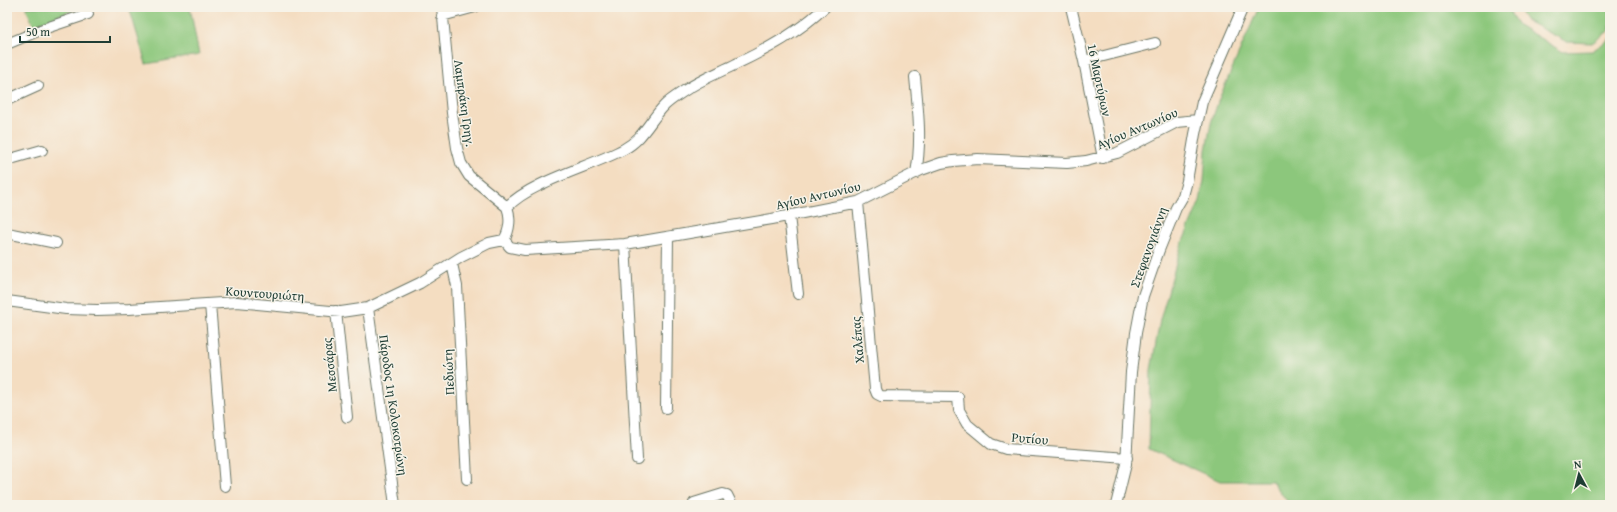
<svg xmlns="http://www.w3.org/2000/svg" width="1617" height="512" font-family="'Gentium Book Plus',serif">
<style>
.green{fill:#8cc77c;stroke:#568258}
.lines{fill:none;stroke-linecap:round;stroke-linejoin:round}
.minor-casing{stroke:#6a7565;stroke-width:12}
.minor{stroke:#fff;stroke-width:10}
.labels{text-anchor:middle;stroke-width:3;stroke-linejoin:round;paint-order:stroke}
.street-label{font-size:13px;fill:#1f3d34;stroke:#f7f3e8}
</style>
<rect width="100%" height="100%" fill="#f7f3e8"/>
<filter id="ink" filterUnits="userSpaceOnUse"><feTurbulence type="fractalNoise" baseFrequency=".025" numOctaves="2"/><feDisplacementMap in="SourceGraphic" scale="8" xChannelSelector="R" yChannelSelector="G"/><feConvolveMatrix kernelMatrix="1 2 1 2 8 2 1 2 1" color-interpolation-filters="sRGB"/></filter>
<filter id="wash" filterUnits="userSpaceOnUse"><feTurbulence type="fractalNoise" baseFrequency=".012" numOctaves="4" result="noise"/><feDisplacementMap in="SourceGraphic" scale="16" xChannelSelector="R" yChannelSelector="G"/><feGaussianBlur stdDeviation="0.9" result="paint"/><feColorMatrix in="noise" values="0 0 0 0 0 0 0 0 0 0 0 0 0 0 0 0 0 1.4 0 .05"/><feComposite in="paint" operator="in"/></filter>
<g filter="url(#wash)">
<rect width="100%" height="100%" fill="#f4ddc1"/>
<path class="green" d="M26,7H82L33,25Z
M129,7H190L199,55L146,64Z
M1259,7H1506L1518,25L1563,52L1592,51L1610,39V505H1290L1272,481H1220L1149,449L1151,370L1160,320L1181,246L1200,201L1204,181L1206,150L1211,123L1219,99Z
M1517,7H1610V30L1592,43L1567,42L1525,20Z"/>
</g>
<g filter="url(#ink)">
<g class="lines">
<g class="minor-casing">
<path id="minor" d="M442,7L452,113L457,148L461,163L469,176L507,207C511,217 510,230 504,240
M1071,7L1084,61L1103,158
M442,16L475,7
M7,44L43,29L88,14
M1084,61L1155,43
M915,77C918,109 922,141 916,173
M7,100L38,86
M7,160L42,150
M858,202L875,389L877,394L881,396L958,397L959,410L967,424L991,444L1006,449L1127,458
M507,207C532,181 590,167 624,149C643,139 650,120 665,105C670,100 678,95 684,91C700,80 718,73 736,64C768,49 799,32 825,7
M789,216L798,294
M7,233L56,243
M504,240L510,247L525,250L625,244L772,219L858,202L921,170L941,163L953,161L978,159L1067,163L1086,161L1117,153L1177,122L1198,120
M625,244L637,459
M452,264L457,286L467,479
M7,301L66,309L97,310L129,309L237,302L341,312L368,308L420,283L461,257L489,243L504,240
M210,304L225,486
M368,308L395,505
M336,311L347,417
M666,408L668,237
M694,503L723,494L727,495L732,505
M1116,505L1126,464L1131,372L1136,333L1143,296L1159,250L1176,208L1183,196L1187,181L1195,134L1202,102L1243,7"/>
</g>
<use href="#minor" class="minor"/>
</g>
</g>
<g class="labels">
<g class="street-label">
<text transform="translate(1100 80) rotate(78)" y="5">16 Μαρτύρων</text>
<text transform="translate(465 103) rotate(82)" y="5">Λαμπράκη Γρηγ.</text>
<text transform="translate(1137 128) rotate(-23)" y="5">Αγίου Αντωνίου</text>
<text transform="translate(818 195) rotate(-13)" y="5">Αγίου Αντωνίου</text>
<text transform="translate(1148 247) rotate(-70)" y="5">Στεφανογιάννη</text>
<text transform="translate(265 293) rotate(4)" y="5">Κουντουριώτη</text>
<text transform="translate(857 340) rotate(-95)" y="5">Χαλέπας</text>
<text transform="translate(329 365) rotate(-96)" y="5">Μεσσάρας</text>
<text transform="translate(448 372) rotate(-93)" y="5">Πεδιώτη</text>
<text transform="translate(394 405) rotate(82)" y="5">Πάροδος 1η Κολοκοτρώνη</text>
<text transform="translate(1030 438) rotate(5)" y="5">Ρυτίου</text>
</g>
</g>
<rect width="1617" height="512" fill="none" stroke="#f7f3e8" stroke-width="24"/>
<g transform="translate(1579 474) rotate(353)" stroke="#f7f3e8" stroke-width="3" paint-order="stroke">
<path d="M0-3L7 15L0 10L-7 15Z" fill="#1f3d34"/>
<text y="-6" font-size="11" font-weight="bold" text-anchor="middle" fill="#1f3d34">N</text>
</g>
<path d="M20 36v6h90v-6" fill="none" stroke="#1f3d34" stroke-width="2"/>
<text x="26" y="36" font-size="12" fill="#1f3d34" stroke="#f7f3e8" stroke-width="3" paint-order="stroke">50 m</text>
</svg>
